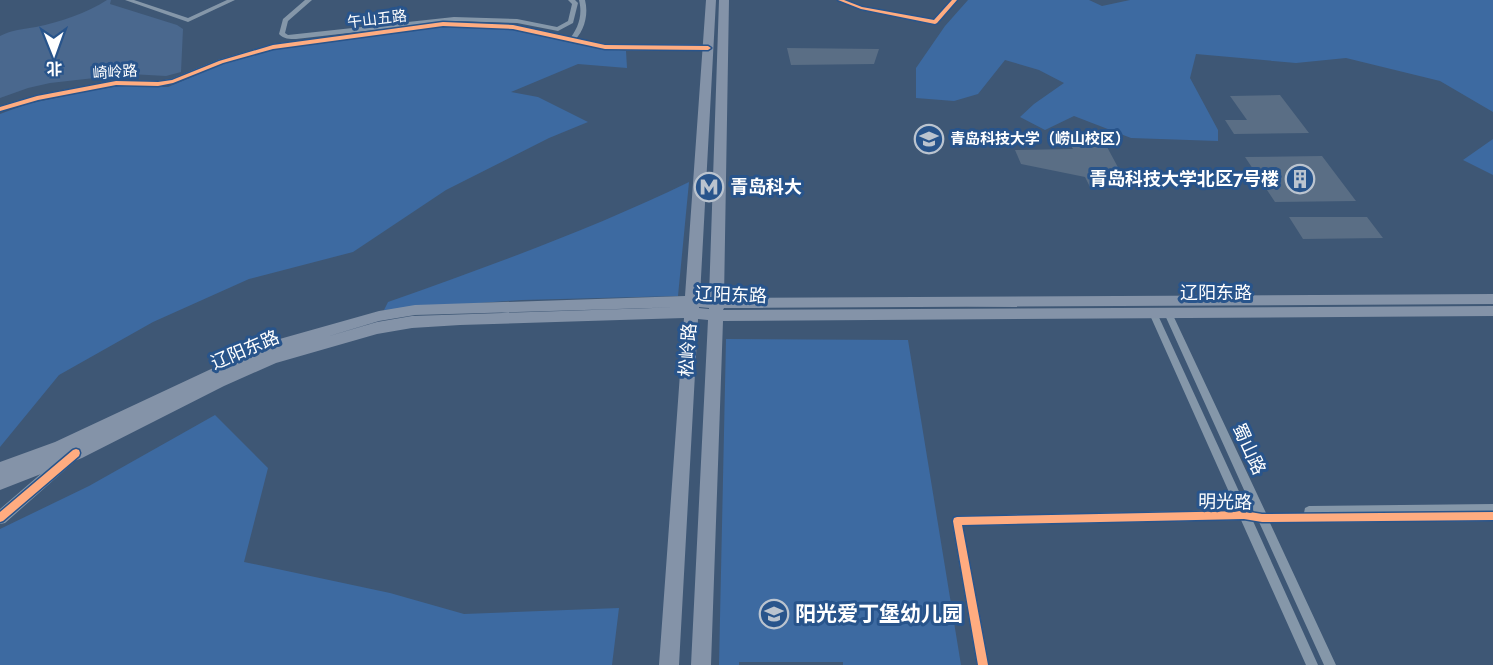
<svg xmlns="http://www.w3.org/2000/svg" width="1493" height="665" font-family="Raleway,'Noto Sans SC',sans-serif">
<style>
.green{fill:#3d6aa1}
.water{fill:#4a688e}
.building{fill:#5a6e85}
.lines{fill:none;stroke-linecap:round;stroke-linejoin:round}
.minor{fill:#8597a9;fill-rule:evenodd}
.tertiary{fill:#8597a9;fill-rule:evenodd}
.primary{fill:#8493a8;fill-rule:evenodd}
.cycleway-casing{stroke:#28548b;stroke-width:3}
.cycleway{fill:#ffac80;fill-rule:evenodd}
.labels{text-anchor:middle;stroke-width:6;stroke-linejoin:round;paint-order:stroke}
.far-street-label{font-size:15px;fill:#fff;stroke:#28548b}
.far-poi-label{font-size:15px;font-weight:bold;fill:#fff;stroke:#28548b;text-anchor:start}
.poi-label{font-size:18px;font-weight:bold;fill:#fff;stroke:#28548b;text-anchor:end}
.street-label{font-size:18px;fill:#fff;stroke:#28548b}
.near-poi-label{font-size:21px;font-weight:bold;fill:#fff;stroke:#28548b;text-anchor:start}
</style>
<rect width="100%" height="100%" fill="#3e5775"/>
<path class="green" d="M968,0H1089L1102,6L1130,0H1493V112L1440,81L1346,58L1296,63L1196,54L1190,78L1218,130V141L1131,138L1074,116L1045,130L1020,117L1034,104L1064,83L1039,70L1005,60L978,94L954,101L916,98V68L945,26Z
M469,25L533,32L576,44L626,51L627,68L578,64L511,92L538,97L588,122L549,138L446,190L353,252L249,279L153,322L59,375L0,447V114L27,104L83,92L119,86L168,87L225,63L264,51L301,44L442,26Z
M1493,139V175L1463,160Z
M689,182L678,296L522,300L384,310L388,302C490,266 592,229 689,182Z
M726,339L908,340L961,665H843V662H739V665H719Z
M215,415L268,468L244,562L390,593L464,614L619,608L612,665H0V529L89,486Z"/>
<path class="water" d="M107,0H111L110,4L177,25L183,29L181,72L166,76L130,74L50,83L28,88L0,98V36C12,30 23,29 36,27C60,22 87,13 107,0Z"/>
<path class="building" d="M787,48L879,49L874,64L791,65Z
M1280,95L1309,133L1234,134L1225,120H1247L1230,96Z
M1106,145L1128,186L1090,187L1085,177L1021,164L1015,150L1073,149L1071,146Z
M1322,156L1356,201L1275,202L1245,157Z
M1289,217H1367L1383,238L1303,239Z"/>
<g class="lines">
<path class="minor" d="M125,0H134L188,18L227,0H235L188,22Z
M305,0H312L288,21L285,33L288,35L454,17L517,19L557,27L568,21L572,4L568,0H575L578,3L573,23L558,31L517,23L454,21L296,39C289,39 284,39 279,34L283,19Z
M579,0H585C589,15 584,34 571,43L568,41C578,29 583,16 579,0Z
M837,0H845L862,6L934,20L952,0H958L937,23L935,24L861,10Z
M1153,310L1157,313L1248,511L1254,512L1164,313L1165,311H1171L1172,313L1266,513H1304L1305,508L1309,506L1493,504V521L1270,523L1336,665H1324L1259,522L1253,521L1318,665H1306L1241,520L963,526L989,665H977L952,521L953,518L957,516L1237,510L1149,313Z"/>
<path class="tertiary" d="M443,22L513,25L605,44L708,45L712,48L708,51L605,50L513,29L443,26L274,49L224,64L173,84L158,87L116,86L38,100L0,112V106L37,95L116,80L158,81L171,79L218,60L273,44Z
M70,451L75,453L77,457L75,461L5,523L0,524V509L65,453Z"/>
<path class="primary" d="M706,0H716L700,296L709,297L719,0H729L724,298L1493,294V304L724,308L723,310L1493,306V316L723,321L711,665H691L708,320L698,319L679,665H659L684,318L460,325L412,328L377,334L276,363L224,386L82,458L0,490V462L55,442L269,342L379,311L415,305L685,296ZM684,307L412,316L377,322L326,337L379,321L415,315ZM699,307L709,308V309L699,308Z"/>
<g class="cycleway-casing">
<path id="cycleway" d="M838,0H844L862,7L934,20L952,0H957L937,23L935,24L861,9Z
M443,22L513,25L605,45L708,46L711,48L708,50L605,49L513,29L443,26L273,49L223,63L173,83L158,86L116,85L38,100L0,111V107L37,96L116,81L158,82L172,80L219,61L273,45Z
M76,449L79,450L80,453L79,456L3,521L0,522V512L73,450Z
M1244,511L1262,514L1493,512V520L1262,522L1244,519L962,525L988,665H978L953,521L954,518L957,517Z"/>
</g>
<use href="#cycleway" class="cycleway"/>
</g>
<defs>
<g id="university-ring" transform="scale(1.5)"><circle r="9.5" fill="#28548b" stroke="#bbc4cf" stroke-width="1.5"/><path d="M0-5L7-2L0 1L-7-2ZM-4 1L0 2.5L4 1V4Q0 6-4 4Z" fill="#bbc4cf"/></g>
<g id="building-ring" transform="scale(1.5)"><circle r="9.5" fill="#28548b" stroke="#bbc4cf" stroke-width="1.5"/><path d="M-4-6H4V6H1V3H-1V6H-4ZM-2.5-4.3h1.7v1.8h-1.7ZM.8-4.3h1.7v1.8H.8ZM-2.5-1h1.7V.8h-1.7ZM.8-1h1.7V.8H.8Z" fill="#bbc4cf"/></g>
<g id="metro-ring" transform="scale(1.5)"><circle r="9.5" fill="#28548b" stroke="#bbc4cf" stroke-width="1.5"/><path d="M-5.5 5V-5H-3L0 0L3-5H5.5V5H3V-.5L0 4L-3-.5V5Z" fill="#bbc4cf"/></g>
<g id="school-ring" transform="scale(1.5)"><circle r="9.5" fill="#28548b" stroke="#bbc4cf" stroke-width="1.5"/><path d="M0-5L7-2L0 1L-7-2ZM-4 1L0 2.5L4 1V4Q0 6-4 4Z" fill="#bbc4cf"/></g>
</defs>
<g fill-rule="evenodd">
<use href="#university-ring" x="929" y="139"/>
<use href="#building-ring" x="1300" y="179"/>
<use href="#metro-ring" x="709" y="187"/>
<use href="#school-ring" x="774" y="614"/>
</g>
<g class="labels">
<g class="far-street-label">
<text transform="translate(377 19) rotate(-7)" y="5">午山五路</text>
<text transform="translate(115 72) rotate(-4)" y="5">崎岭路</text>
</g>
<g class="far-poi-label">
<text x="950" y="144">青岛科技大学（崂山校区）</text>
</g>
<g class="poi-label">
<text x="1279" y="185">青岛科技大学北区7号楼</text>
<text x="730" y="193" text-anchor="start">青岛科大</text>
</g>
<g class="street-label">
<text x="1216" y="299">辽阳东路</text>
<text transform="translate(731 295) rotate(2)" y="6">辽阳东路</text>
<text transform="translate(245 350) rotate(-23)" y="6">辽阳东路</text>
<text transform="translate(688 350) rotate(-86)" y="6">松岭路</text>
<text transform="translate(1249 449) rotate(65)" y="6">蜀山路</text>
<text transform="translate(1225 502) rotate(1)" y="6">明光路</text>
</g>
<g class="near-poi-label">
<text x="795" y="621">阳光爱丁堡幼儿园</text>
</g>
</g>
<g transform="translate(54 54) rotate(179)" stroke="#28548b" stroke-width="4.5" paint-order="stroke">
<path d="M0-4.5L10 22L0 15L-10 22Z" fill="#ffffff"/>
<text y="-9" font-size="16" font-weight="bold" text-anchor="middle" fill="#ffffff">北</text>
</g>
</svg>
